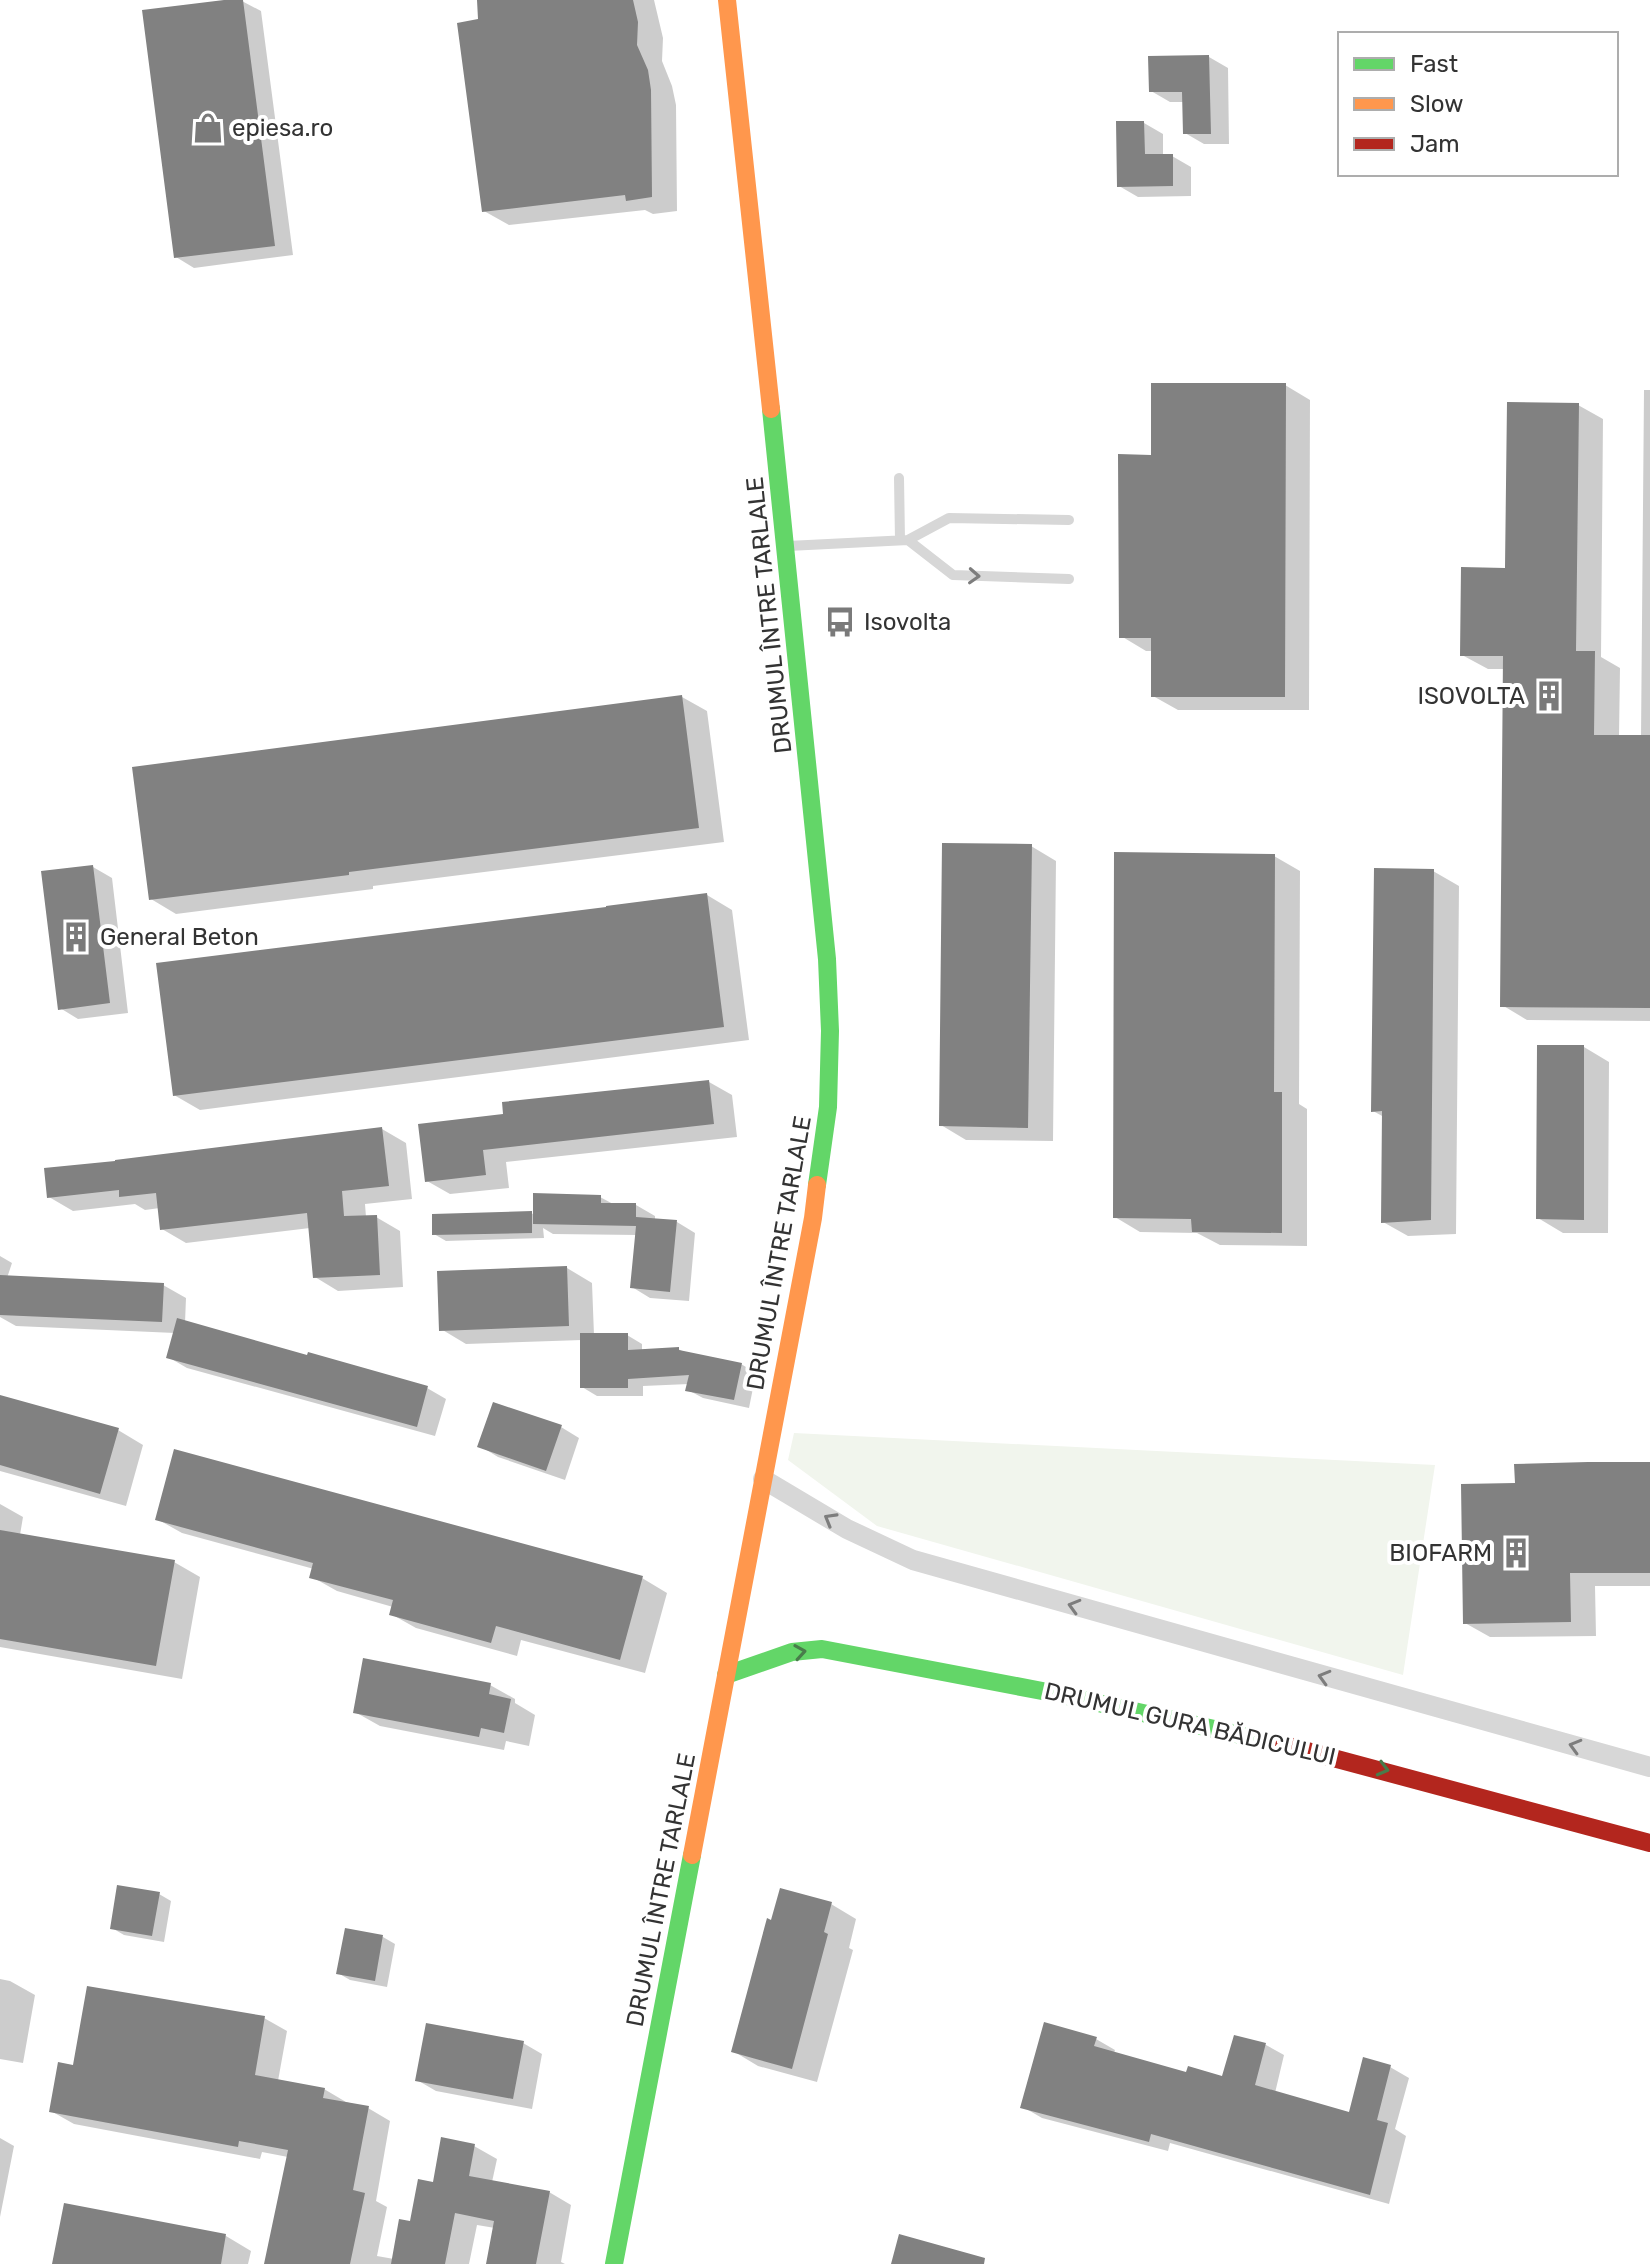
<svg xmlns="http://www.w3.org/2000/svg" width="1650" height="2264" font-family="Rubik,sans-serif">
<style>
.green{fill:#f1f5ed}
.shadow{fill:#0003}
.building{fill:#818181}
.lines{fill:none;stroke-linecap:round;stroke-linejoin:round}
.lane{stroke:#d7d7d7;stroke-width:10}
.street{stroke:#d7d7d7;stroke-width:20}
.fast{stroke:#63d668;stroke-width:18}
.slow{stroke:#ff974d;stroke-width:18}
.jam{stroke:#b3261e;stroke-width:18}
.oneway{stroke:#7d7d7d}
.oneway2{stroke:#497c4b}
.labels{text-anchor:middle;stroke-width:8;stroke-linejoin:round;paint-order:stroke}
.poi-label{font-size:24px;fill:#333;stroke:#fff;text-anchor:start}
.street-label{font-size:24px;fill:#333;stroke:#fff}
</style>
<rect width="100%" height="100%" fill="#fff"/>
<path class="green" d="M794,1433L1435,1465L1403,1675L877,1526L788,1460Z"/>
<path class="shadow" d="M240,0L261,11L293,255L194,268L176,257Z
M479,0H654L663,38L662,61L672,86L676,105L677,211L653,214L645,210L509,225L484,211Z
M1209,57L1228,68L1229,144H1204L1185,133L1184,102H1170L1151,91Z
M1144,123L1163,134V156H1172L1191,167V196L1138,197L1119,186Z
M1285,385L1310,400L1309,710H1178L1153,696V651H1146L1121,636L1153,457Z
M1644,390H1650V1021L1527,1020L1502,1005L1505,669H1488L1462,655L1507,570L1578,405L1603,419L1601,657L1620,668L1619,737H1641Z
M682,697L707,711L724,842L373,886V889L176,914L151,899Z
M1031,846L1056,861L1053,1141L966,1140L941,1125Z
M1274,856L1300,871L1299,1104L1307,1109V1246L1220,1245L1197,1233L1140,1232L1115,1217Z
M93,867L112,878L128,1013L78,1019L60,1008Z
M1433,871L1459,886L1456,1234L1408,1236L1383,1222L1384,1117L1373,1111Z
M707,895L732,910L749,1040L200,1110L174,1095Z
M1584,1047L1609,1062L1608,1233H1563L1538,1218Z
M709,1082L732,1095L737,1137L506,1162L509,1188L450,1194L427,1181L505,1116Z
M382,1129L406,1143L412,1199L365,1204L366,1217H376L400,1231L403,1287L338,1291L315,1277L310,1228L186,1243L162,1229L160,1208L145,1210L135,1204L73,1211L49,1197Z
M600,1197L615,1205H636L655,1216V1221L677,1222L695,1233L689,1301L650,1298L632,1287L637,1235L553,1234L543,1228L544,1238L446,1241L434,1234L531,1213L535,1215Z
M0,1256L12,1263L7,1278L163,1285L186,1298L185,1323L427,1388L446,1399L435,1436L187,1368L168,1357L175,1333L16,1326L0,1317Z
M567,1268L592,1283L594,1335H627L642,1344V1351L678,1349L686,1353L741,1364L756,1373L749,1408L703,1398L688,1390L689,1384L643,1386V1396H597L582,1387V1340L466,1344L441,1329Z
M0,1397L118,1430L143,1445L126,1506L0,1471Z
M561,1427L579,1438L565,1480L498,1457L480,1446Z
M1650,1464V1586H1595L1596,1636L1490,1637L1465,1623L1517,1485Z
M0,1504L23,1517L20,1535L174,1562L200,1577L182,1679L0,1647Z
M157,1519L642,1578L667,1593L645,1673L521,1640L517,1656L416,1628L391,1614L393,1607L337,1591L312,1577L314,1569L182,1533Z
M490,1685L515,1699V1703L535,1715L529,1746L506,1741L504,1750L380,1726L355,1712Z
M159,1894L171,1901L164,1942L124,1935L112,1928Z
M831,1904L856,1919L849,1948L853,1950L817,2082L758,2066L733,2051L773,1922Z
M346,1930L383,1937L395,1944L387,1987L350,1980L338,1973Z
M0,1979L10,1981L35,1995L23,2063L0,2059Z
M264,2018L287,2031L278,2081L324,2089L346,2102L368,2108L390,2121L376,2201L387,2207L377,2256L394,2259L435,2184L474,2146L497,2159L492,2182L549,2192L571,2205L561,2262L565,2264H488L495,2228L477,2225L469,2264H266L288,2157L262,2152L260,2159L74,2124L51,2111L75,2068Z
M1235,2037L1266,2045L1284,2055L1275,2093L1350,2114L1390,2067L1409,2078L1395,2129L1406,2136L1389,2204L1170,2143L1168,2151L1042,2118L1023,2107L1096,2039L1115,2050L1114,2053L1187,2074L1223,2078Z
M523,2043L542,2054L532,2109L436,2091L417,2080Z
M0,2138L14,2146L0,2217Z
M66,2205L226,2236L251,2251L248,2264H54Z"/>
<path class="building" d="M224,0H243L275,246L174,258L142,10Z
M477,0H633L638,22L637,45L648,70L651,90L652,197L626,201L625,195L482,212L457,23L478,19Z
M1209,55L1211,134H1183L1182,92H1149L1148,56Z
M1116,121H1144L1145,154H1173V186L1117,187Z
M1151,383H1286L1285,697H1151V638H1119L1118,454L1151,455Z
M1507,402L1579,403L1576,651H1595L1594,735H1650V1008L1500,1007L1503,656H1460L1461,567L1505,568Z
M682,695L699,828L349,872V875L149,900L132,767Z
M942,843L1032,844L1028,1128L939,1126Z
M1114,852L1275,854L1274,1092H1282V1233L1192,1232L1191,1219L1113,1218Z
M93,865L110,1003L58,1010L41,871Z
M1374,868L1434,869L1431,1220L1381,1223L1382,1111L1371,1112Z
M707,893L724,1027L173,1096L156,963L606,907V906Z
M1537,1045H1584V1220L1536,1219Z
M709,1080L714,1124L483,1150L486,1175L425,1182L418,1124L503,1114L502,1102Z
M382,1127L389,1186L342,1191L344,1216L377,1215L380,1275L313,1278L307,1213L160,1230L156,1193L119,1197V1190L47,1198L44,1168L115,1161V1160Z
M533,1193L601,1195V1203H636V1217L677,1220L670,1292L630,1288L636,1226L533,1224Z
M532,1211V1233L432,1235V1214Z
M567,1266L569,1326L439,1331L437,1271Z
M0,1275L164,1283L162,1322L0,1315Z
M177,1318L307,1355L308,1352L428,1386L417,1427L166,1358Z
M580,1333H628V1350L679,1347V1350L742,1363L734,1400L685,1391L689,1375L628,1379V1388H580Z
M0,1395L119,1428L100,1494L0,1465Z
M493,1402L562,1425L546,1471L477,1447Z
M174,1449L643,1576L620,1660L496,1626L491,1643L389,1615L393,1600L309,1578L313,1563L155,1520Z
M1588,1462H1650V1573H1570L1571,1622L1463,1624L1461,1484L1515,1483L1514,1464Z
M0,1530L175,1560L156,1666L0,1639Z
M363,1658L491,1683L489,1694L511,1699L504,1733L481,1728L479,1737L353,1713Z
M117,1885L160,1892L152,1936L110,1929Z
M780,1888L832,1902L824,1932L828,1934L792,2069L731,2052L767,1918L771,1920Z
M345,1928L383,1935L375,1981L336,1974Z
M87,1986L265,2016L255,2075L325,2088L323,2098L369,2106L353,2190L365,2193L350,2264H264L288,2150L239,2141L238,2147L49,2112L58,2062L73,2065Z
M1044,2022L1097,2037L1094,2046L1186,2072L1188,2066L1222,2076L1234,2035L1266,2043L1255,2085L1349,2112L1363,2057L1391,2065L1377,2120L1388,2123L1370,2195L1151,2134L1149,2142L1020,2108Z
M426,2023L524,2041L513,2099L415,2081Z
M441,2137L475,2144L469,2176L550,2191L536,2264H486L494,2221L455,2213L445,2264H391L399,2219L410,2221L418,2179L433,2182Z
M64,2203L226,2234L221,2264H52Z
M899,2234L985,2258L984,2264H891Z"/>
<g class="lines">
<path class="lane" d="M899,478L900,540
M908,540L953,575L1069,579
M788,546L908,540L949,518L1069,520"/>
<path class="street" d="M763,1479L847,1529L913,1560L1650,1767"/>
<path class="fast" d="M771,409L827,959L830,1031L828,1107L817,1185
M726,1675L792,1652L822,1649L1058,1694L1281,1744
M614,2264L692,1855"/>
<path class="slow" d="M727,0L771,409
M692,1855L813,1218L817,1185"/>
<path class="jam" d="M1281,1744L1650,1843"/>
</g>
<defs><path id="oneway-chevron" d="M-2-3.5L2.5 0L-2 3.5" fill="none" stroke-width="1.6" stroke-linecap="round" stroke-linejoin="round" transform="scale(2)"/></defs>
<g class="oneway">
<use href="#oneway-chevron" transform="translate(974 576) rotate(3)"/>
<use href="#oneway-chevron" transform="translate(830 1519) rotate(-150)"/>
<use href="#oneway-chevron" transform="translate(1074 1606) rotate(-164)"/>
<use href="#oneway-chevron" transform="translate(1324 1677) rotate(-164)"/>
<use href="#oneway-chevron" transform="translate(1575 1746) rotate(-164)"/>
</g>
<g class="oneway2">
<use href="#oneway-chevron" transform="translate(800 1652) rotate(-9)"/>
<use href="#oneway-chevron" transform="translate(1383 1769) rotate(15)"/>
</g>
<defs>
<g id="shop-bare" transform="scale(2.4)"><path d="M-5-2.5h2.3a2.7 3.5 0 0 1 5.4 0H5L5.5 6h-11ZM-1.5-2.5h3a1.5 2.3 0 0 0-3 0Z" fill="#7a7a7a" stroke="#fff" stroke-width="2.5" paint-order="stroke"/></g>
<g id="bus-bare" transform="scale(2.4)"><path d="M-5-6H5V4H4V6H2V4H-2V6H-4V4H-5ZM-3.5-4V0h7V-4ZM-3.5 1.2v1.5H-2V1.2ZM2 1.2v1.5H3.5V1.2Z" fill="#7a7a7a" stroke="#fff" stroke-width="2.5" paint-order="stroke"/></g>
<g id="building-bare" transform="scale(2.4)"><path d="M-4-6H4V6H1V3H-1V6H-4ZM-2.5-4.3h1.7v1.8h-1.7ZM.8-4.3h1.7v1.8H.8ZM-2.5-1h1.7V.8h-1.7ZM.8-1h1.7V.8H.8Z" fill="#7a7a7a" stroke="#fff" stroke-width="2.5" paint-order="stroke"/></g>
</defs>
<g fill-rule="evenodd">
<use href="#shop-bare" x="208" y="128"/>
<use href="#bus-bare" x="840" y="622"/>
<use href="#building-bare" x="1549" y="696"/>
<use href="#building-bare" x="76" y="937"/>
<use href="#building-bare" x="1516" y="1553"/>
</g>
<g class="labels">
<g class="poi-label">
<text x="232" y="136">epiesa.ro</text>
<text x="864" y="630">Isovolta</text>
<text x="1525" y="704" text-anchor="end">ISOVOLTA</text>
<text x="100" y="945">General Beton</text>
<text x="1492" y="1561" text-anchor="end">BIOFARM</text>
</g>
<g class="street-label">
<text transform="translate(769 615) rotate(-96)" y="8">DRUMUL ÎNTRE TARLALE</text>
<text transform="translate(779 1253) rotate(-80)" y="8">DRUMUL ÎNTRE TARLALE</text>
<text transform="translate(1190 1724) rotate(13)" y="8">DRUMUL GURA BĂDICULUI</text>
<text transform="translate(661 1890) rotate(-79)" y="8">DRUMUL ÎNTRE TARLALE</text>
</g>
</g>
<rect x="1338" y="32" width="280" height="144" fill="#ffffff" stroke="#adadad" stroke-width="2"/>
<rect x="1354" y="58" width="40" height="12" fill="#63d668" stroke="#adadad" stroke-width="2"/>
<text x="1410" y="72" font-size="24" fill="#333333">Fast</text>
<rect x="1354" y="98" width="40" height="12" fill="#ff974d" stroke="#adadad" stroke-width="2"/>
<text x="1410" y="112" font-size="24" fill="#333333">Slow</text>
<rect x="1354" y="138" width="40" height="12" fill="#b3261e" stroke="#adadad" stroke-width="2"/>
<text x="1410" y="152" font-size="24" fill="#333333">Jam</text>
</svg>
